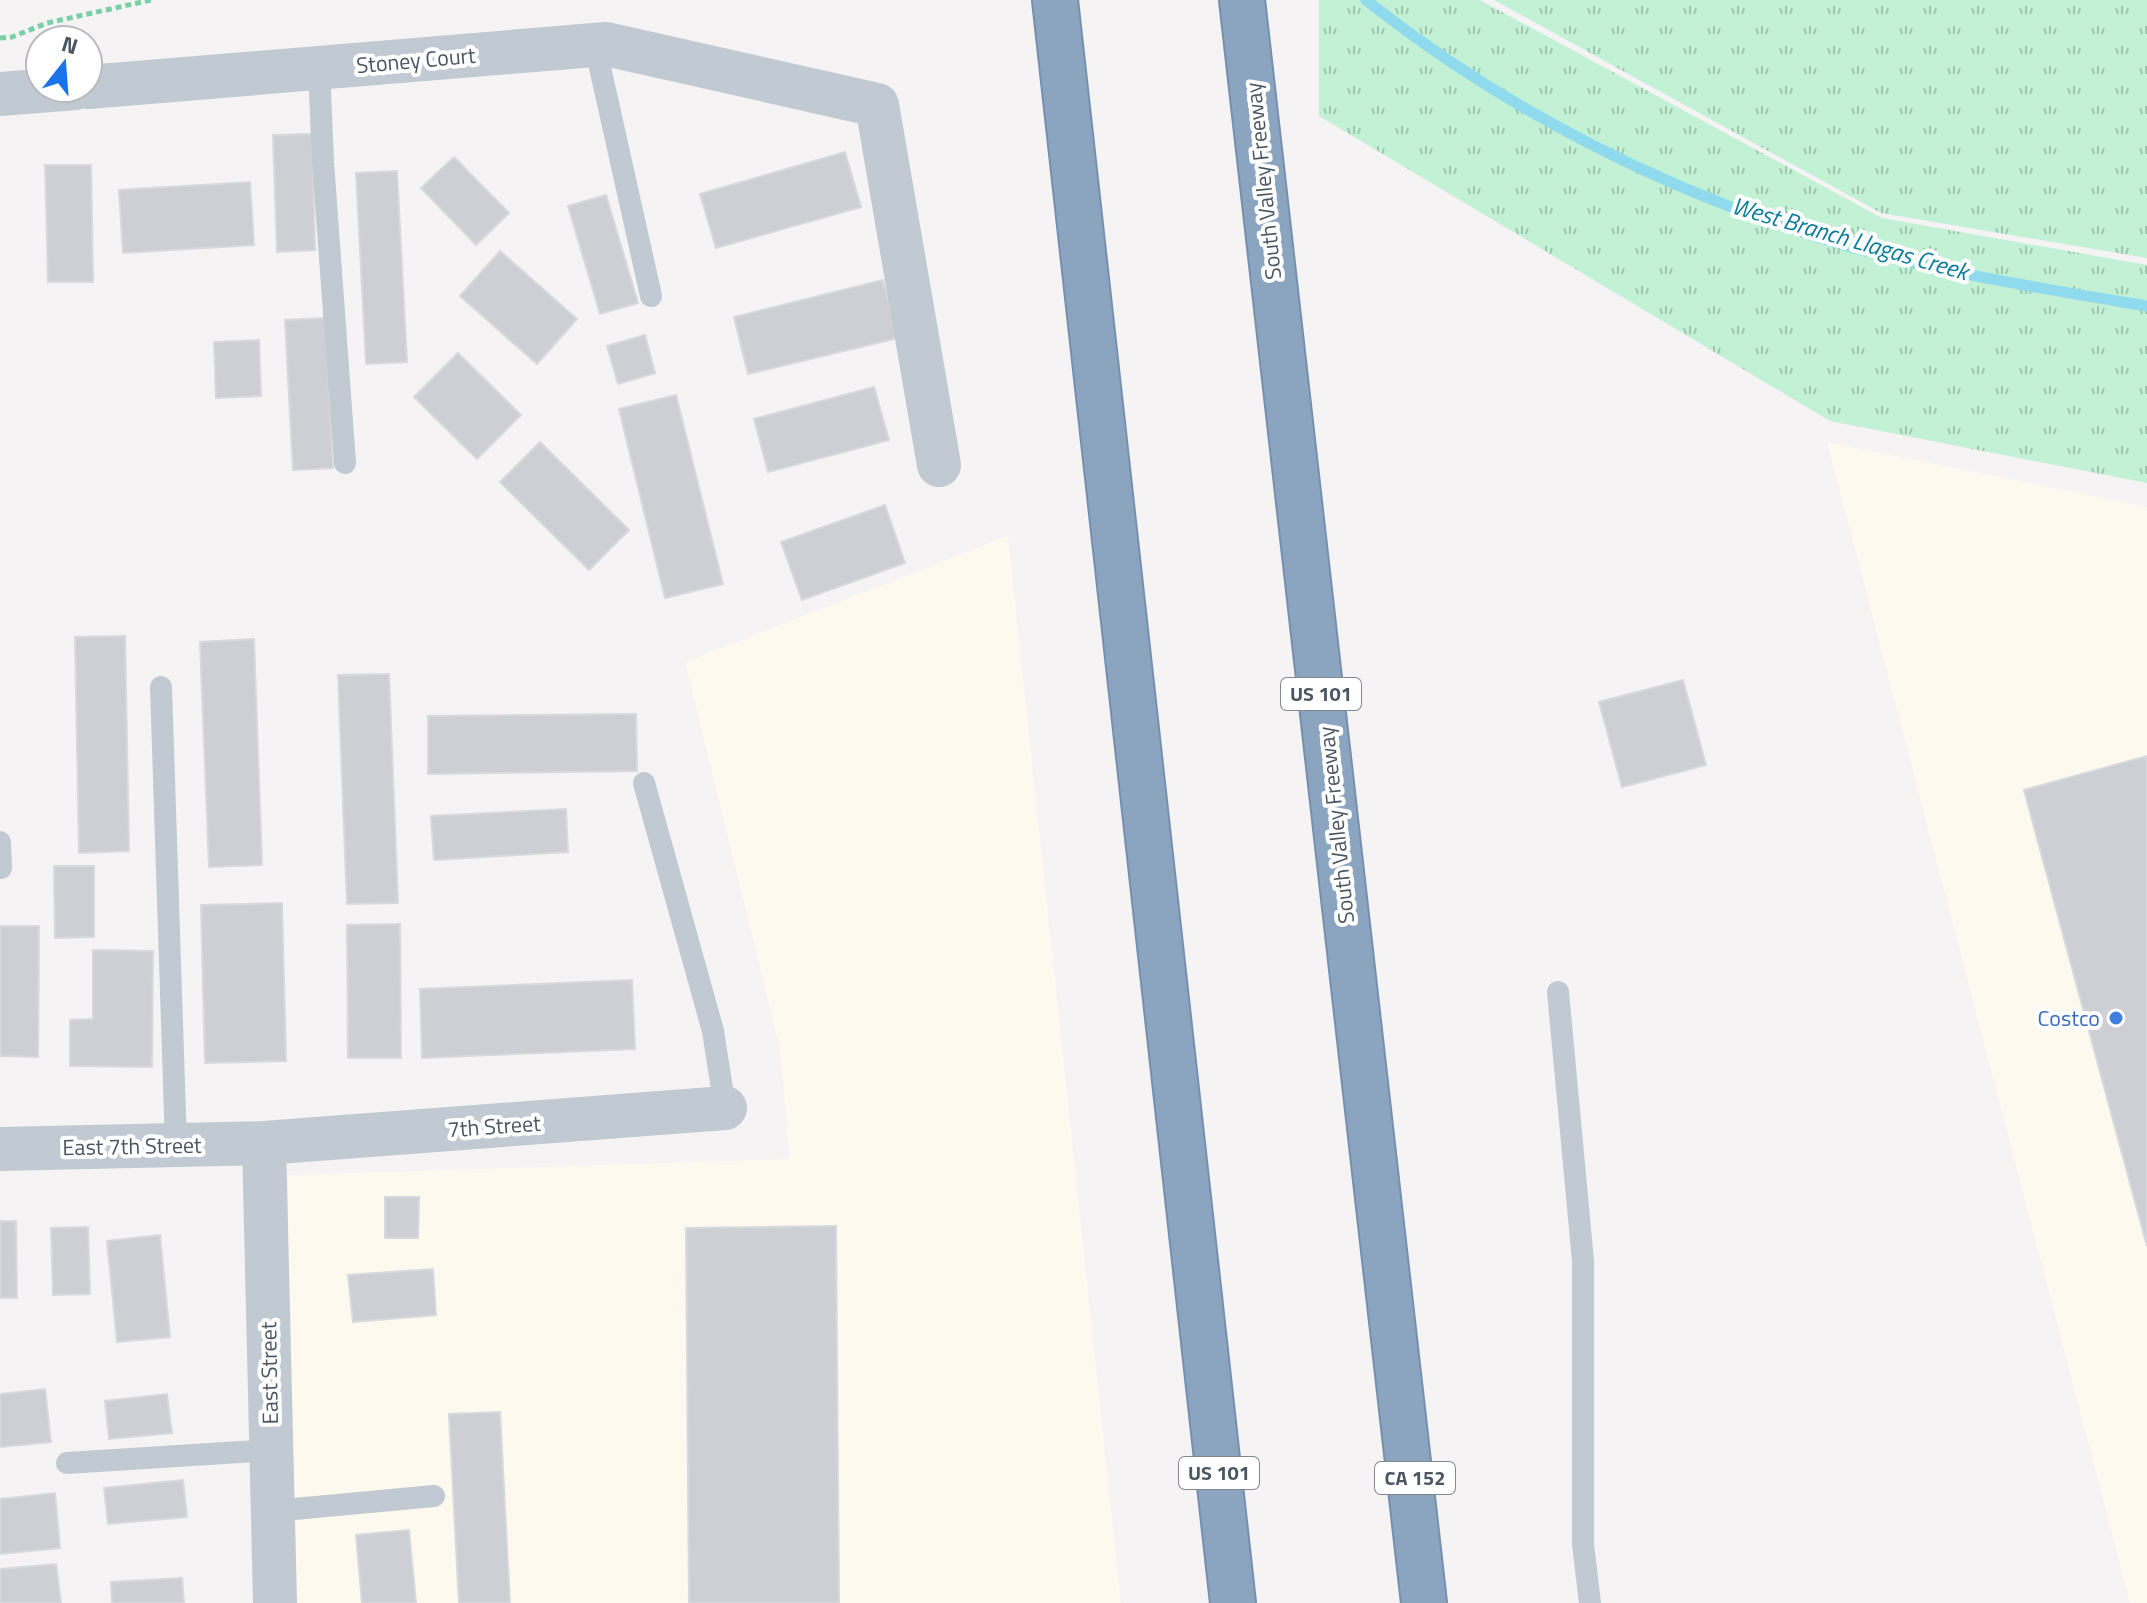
<svg xmlns="http://www.w3.org/2000/svg" width="2147" height="1603" font-family="'Titillium Web',sans-serif">
<style>
.commercial{fill:#fdf9ef}
.grass{fill:url(#grass-tufts)}
.lines{fill:none;stroke-linecap:round;stroke-linejoin:round}
.stream{stroke:#90daee;stroke-width:11}
.building{fill:#cdcfd5;stroke:#d7d9de;stroke-width:2}
.highway-casing{stroke:#7690ad;stroke-width:48}
.path{stroke:#7ad0a6;stroke-width:5;stroke-dasharray:6 4;stroke-linecap:butt}
.lane{stroke:#c1cad2;stroke-width:22}
.street{stroke:#c1cad2;stroke-width:44}
.highway{stroke:#8ba5c1;stroke-width:44}
.shop-dot{fill:#3f7fe0;stroke:#fff;stroke-width:3}
.labels{text-anchor:middle;stroke-width:8;stroke-linejoin:round;paint-order:stroke}
.shield{fill:#fff;stroke:#808990;stroke-width:2}
.shield-label{font-size:20px;font-weight:bold;fill:#4a5661}
.street-label{font-size:22px;fill:#4a5661;stroke:#fff}
.shop-label{font-size:22px;fill:#366cbe;stroke:#fff;text-anchor:end}
.water-label{font-size:24px;font-style:italic;fill:#0c7c9b;stroke:#fff}
</style>
<defs>
<pattern id="grass-tufts" width="24" height="20" patternUnits="userSpaceOnUse" patternTransform="scale(2)"><rect width="24" height="20" fill="#c3f1d5"/><path d="M3 7l-1-3M5 7V3M7 7l1-3M15 17l-1-3M17 17v-4M19 17l1-3" fill="none" stroke="#a0c6b0"/></pattern>
</defs>
<rect width="100%" height="100%" fill="#f5f3f3"/>
<path class="commercial" d="M1827,442L2147,507V1603H2130Z
M1008,536L1121,1603H287L288,1175L790,1159L780,1050L685,662Z"/>
<path class="grass" d="M1319,0H1480L1882,218L2147,265V483L1830,421L1319,116Z
M1494,0H2147V258L1881,213Z"/>
<g class="lines">
<path class="stream" d="M1366,0C1506,111 1672,195 1844,245C1943,273 2045,289 2147,306"/>
</g>
<path class="building" d="M312,134L315,250L277,252L273,135Z
M845,152L861,207L716,248L700,194Z
M454,157L509,213L476,245L421,188Z
M45,165H91L93,282H48Z
M397,171L407,362L366,364L356,173Z
M250,182L254,245L123,253L119,190Z
M606,195L638,303L600,314L568,206Z
M500,251L577,319L537,364L460,296Z
M883,280L898,338L748,374L734,317Z
M325,318L333,468L293,470L285,320Z
M645,335L655,373L618,384L607,346Z
M259,340L261,396L216,398L214,342Z
M458,353L521,415L477,459L414,397Z
M874,387L889,440L768,472L754,419Z
M676,395L723,584L665,598L619,409Z
M540,442L629,530L589,570L500,482Z
M885,505L905,563L802,600L781,542Z
M125,636L129,851L79,853L75,637Z
M254,639L262,865L209,867L200,642Z
M389,674L398,903L347,904L338,675Z
M1683,680L1706,765L1622,787L1599,702Z
M636,714L637,771L428,774V716Z
M2147,756V1246L2024,790Z
M566,809L568,852L434,860L431,816Z
M54,866H94V937L55,938Z
M282,903L286,1061L205,1063L201,905Z
M400,924L401,1058H348L347,925Z
M0,926H39L38,1057L0,1056Z
M93,950L153,951L152,1067L70,1066V1020L93,1019Z
M632,980L635,1049L422,1058L420,989Z
M385,1197H419L418,1238H385Z
M0,1221H16L17,1298H0Z
M836,1226L839,1603H689L686,1228Z
M88,1227L90,1294L53,1295L51,1228Z
M160,1235L170,1337L117,1342L107,1241Z
M433,1269L436,1315L353,1322L348,1275Z
M45,1389L51,1442L0,1447V1394Z
M167,1394L172,1433L109,1439L105,1401Z
M500,1412L510,1603H459L449,1414Z
M183,1480L187,1517L108,1524L104,1488Z
M55,1493L60,1548L0,1554V1499Z
M409,1530L416,1603H362L356,1535Z
M56,1564L61,1603H0V1569Z
M182,1578L184,1603H112L111,1582Z"/>
<g class="lines">
<g class="highway-casing">
<path id="highway" d="M1055,0L1233,1603
M1242,0L1424,1603"/>
</g>
<path class="path" d="M0,38L12,37L47,23L151,0"/>
<path class="lane" d="M595,45L651,296
M319,68L323,162L345,463
M161,687L176,1145
M644,783L713,1031L725,1108
M0,842L1,868
M1558,992L1583,1261V1544L1590,1603
M67,1463L271,1450
M273,1511L434,1496"/>
<path class="street" d="M88,87L606,44L877,105L939,465
M0,94L76,88
M264,1143L275,1603
M0,1149L264,1143L725,1108"/>
<use href="#highway" class="highway"/>
</g>
<circle class="shop-dot" cx="2116" cy="1018" r="8"/>
<g class="labels">
<g class="shield">
<rect x="1281" y="678" width="80" height="32" rx="6"/>
<rect x="1179" y="1457" width="80" height="32" rx="6"/>
<rect x="1375" y="1462" width="80" height="32" rx="6"/>
</g>
<g class="shield-label">
<text x="1321" y="701">US 101</text>
<text x="1219" y="1480">US 101</text>
<text x="1415" y="1485">CA 152</text>
</g>
<g class="street-label">
<text transform="translate(416 60) rotate(-5)" y="8">Stoney Court</text>
<text transform="translate(1263 181) rotate(-96)" y="8">South Valley Freeway</text>
<text transform="translate(1336 825) rotate(-96)" y="8">South Valley Freeway</text>
<text transform="translate(494 1126) rotate(-4)" y="8">7th Street</text>
<text transform="translate(132 1146) rotate(-1)" y="8">East 7th Street</text>
<text transform="translate(269 1373) rotate(-91)" y="8">East Street</text>
</g>
<g class="shop-label">
<text x="2100" y="1026">Costco</text>
</g>
<g class="water-label">
<text transform="translate(1850 239) rotate(16)" y="8">West Branch Llagas Creek</text>
</g>
</g>
<g transform="translate(64 64) rotate(17)"><circle r="38" fill="#ffffff" stroke="#b7bbc0" stroke-width="2"/>
<path d="M0-6L14 30L0 20L-14 30Z" fill="#1a73e8"/>
<text y="-12" font-size="22" font-weight="bold" text-anchor="middle" fill="#4a5661">N</text>
</g>
</svg>
